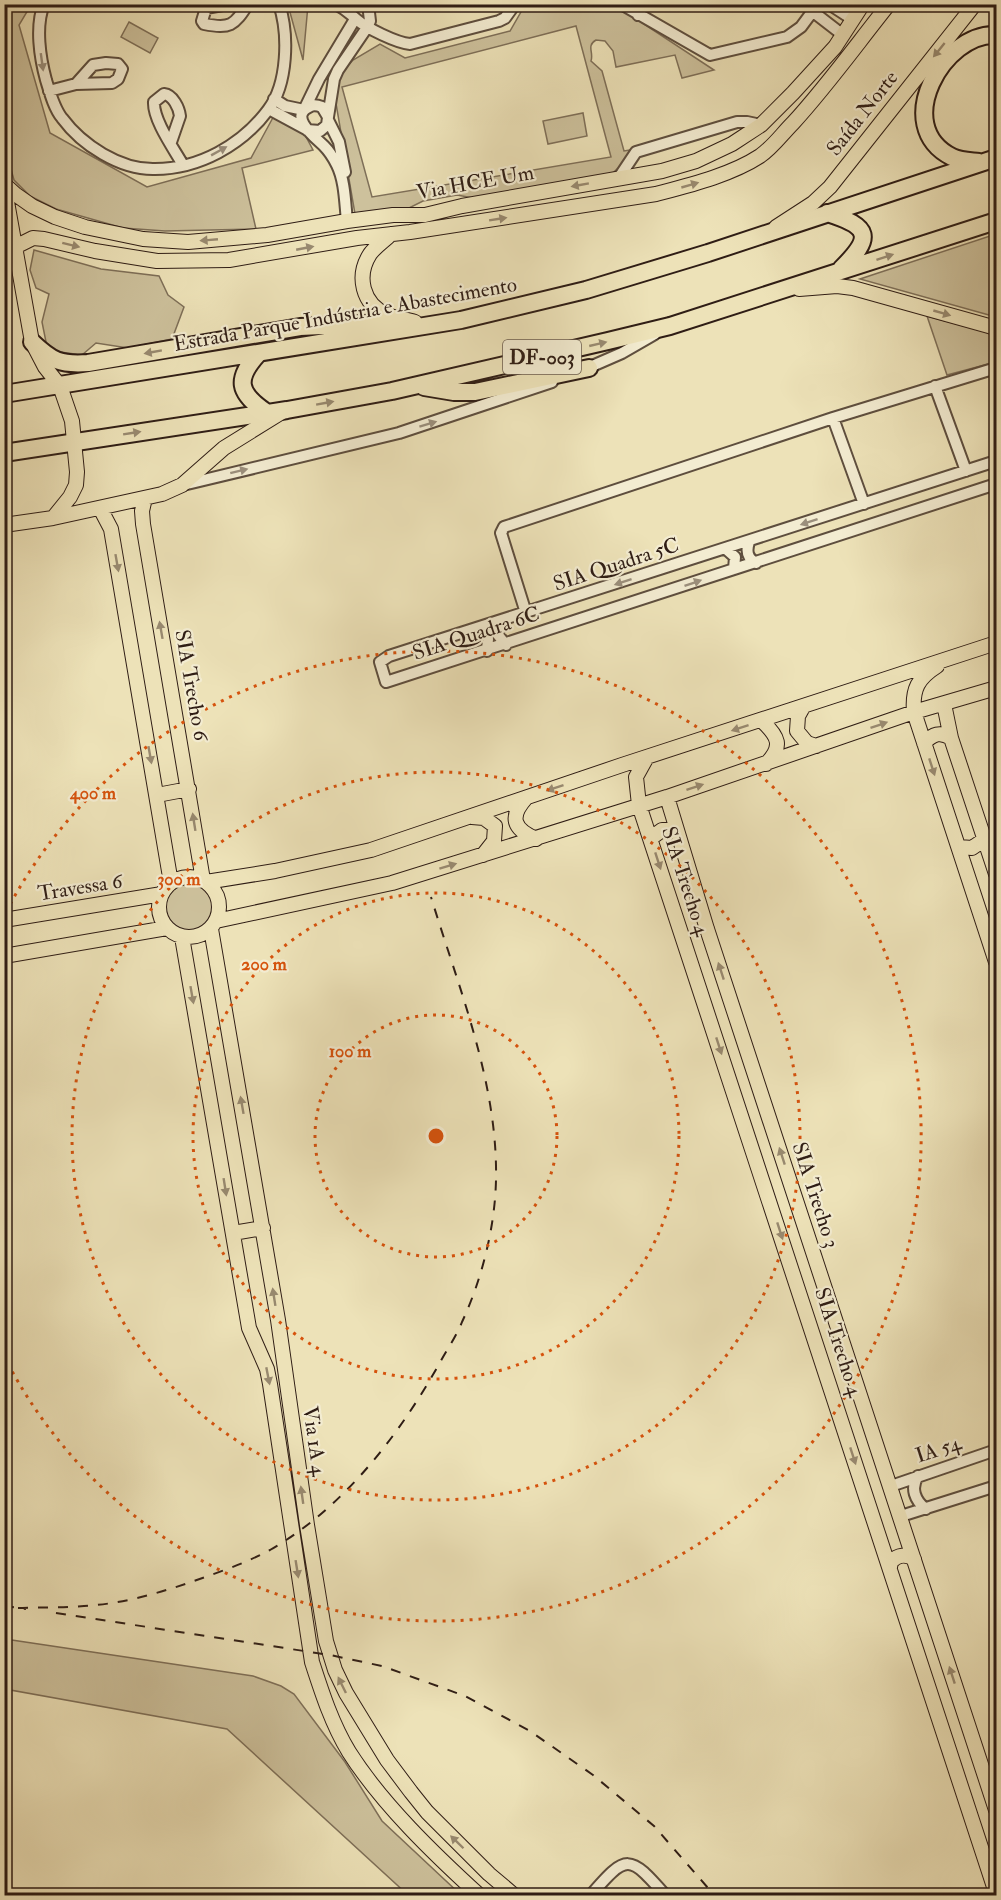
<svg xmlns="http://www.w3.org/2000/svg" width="1001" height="1900" font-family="'IM FELL Double Pica',serif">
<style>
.green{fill:#cdc19c;stroke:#7e6f58;stroke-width:1.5;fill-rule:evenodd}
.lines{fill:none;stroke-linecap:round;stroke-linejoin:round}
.minor-casing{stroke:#5e4e3e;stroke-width:14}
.major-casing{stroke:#2f1d15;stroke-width:16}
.highway-casing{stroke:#2f1d15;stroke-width:20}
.minor{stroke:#f3ecd1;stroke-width:10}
.major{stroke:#ede2b8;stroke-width:14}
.highway{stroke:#ede2b8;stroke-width:16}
.rail{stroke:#2f1d15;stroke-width:2;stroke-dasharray:10 10;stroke-linecap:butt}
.oneway{fill:#98896f}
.oneway2{fill:#9b8f7c}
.ring{fill:none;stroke:#d6530d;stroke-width:3;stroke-dasharray:3 6}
.labels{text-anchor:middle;stroke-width:4.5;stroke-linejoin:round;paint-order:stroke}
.shield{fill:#f3ecd1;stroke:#6a5b4d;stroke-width:1.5}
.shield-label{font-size:20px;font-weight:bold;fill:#2f1d15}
.street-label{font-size:21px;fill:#2f1d15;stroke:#f3ecd1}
.centre{fill:#d6530d;stroke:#f3ecd1;stroke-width:3}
.ring-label{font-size:18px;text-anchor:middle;font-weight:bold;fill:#d6530d;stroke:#f3ecd1;stroke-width:4.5;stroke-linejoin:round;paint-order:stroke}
</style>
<rect width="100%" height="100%" fill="#ede2b8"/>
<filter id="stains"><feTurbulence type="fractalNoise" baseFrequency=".00333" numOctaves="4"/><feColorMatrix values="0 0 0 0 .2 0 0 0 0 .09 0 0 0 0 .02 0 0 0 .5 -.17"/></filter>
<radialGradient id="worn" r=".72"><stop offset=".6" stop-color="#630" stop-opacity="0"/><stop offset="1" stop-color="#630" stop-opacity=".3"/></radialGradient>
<path class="green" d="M4,5H31L19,25L50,133L147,187L251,158L276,112L304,133L313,150L242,168L256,229L165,231L123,228L56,209L30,196L14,180L5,148L8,139L5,122L4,76L8,75L7,67H4Z
M288,5H308L303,60Z
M525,5H617L618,7L714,70L682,78L675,55L616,67L613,51L605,41L596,40C586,46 594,52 591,61L602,71L624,151L630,150L622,165L610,175L473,198L457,195L423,201L401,212L355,214L334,92L338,76L353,60L380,44L405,58L510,31ZM576,26L611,157L372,197L342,87Z
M129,22L158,38L150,53L121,37Z
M583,113L587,136L548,144L543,121Z
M996,234V317L860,279Z
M34,250L101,269L159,276L168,295L184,307L172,339L128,348L96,343L82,355L60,352L47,347L42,322L49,294L36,288L30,270Z
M927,316L986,332L996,338V362L947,375Z
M165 907a25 25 0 1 1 50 0a25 25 0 1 1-50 0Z
M5,1639L253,1676L281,1686L294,1694L345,1762L382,1821L461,1895H408L227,1729L5,1689Z"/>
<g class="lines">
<g class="minor-casing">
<path id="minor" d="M44,4C35,26 40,58 46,80C50,93 54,108 62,118C82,145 120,170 155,169C199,169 242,145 268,110C288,84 289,34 279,4
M228,4L206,8L202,21L204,24C230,29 234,26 248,4
M336,4C347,10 348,12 356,19C366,28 397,43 410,44L499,21L505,18L515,4
M621,4L710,55L787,37L801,27L818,4
M829,4L852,19
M812,11L843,35
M638,15L644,4
M49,91L76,84L112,83L118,79L122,69L118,64L106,63L93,65L76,84
M274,99L285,106L304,110
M269,109L306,129
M304,110L319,79L355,19
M328,117L334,79L338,70L368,26L370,21L368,4
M328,120L339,142L345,172
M307,130L320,131L327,125L328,117L322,107C317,105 313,104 309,107C288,117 316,138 324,146C329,151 334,159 337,165C345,181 345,203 347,221
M171,142L180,116C179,108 173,95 164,94L154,102C153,120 174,149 183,165
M618,179L636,152L737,122H747L761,125
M583,370L622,353L655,334
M935,386L966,471
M833,418L864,504
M996,461L389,656L380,662L386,682L996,484
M183,485L399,433L552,382
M749,542C746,551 747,558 756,563
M726,549L735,557L734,569
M526,613L501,533L504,527L833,418L996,368
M500,621L498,635L506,645
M481,627L488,639L487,651
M918,1476C910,1488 915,1501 926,1509
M891,1486L996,1450
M901,1516L996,1486
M590,1896C627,1853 629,1854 666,1896"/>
</g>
<g class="major-casing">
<path id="major" d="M4,184L15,194L32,206L55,217L85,227L143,239L188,242L267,235L347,221L393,215H425L462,206L662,171L696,161L732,144L761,125L793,93L835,47L863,4
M4,185L32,342L45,367L60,386L72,421L77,472L76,485L70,497L53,518
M776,227L813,203L830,187L975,4
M391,234C384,241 375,247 370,254C356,276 362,304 387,315C395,318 406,319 415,322
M15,247L33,238L44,239L95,251L157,261L229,260L357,238L410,232L656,194C690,185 731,175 760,156C773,147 782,134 793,123C827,86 857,44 889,4
M799,289L837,286L853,288L996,328
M145,498L142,511L143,524L203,880
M100,508L111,529L171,883
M4,525L53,518L162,494L182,485L224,448L282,412
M937,666C918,678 912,689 914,712L996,962
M944,704L951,738L996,874
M803,707L798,716L797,731L807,743L816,746
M762,721C778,736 784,746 766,764
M924,743C933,734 940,731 951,738
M647,757L636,777L639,805L996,1893
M157,795L189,789
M667,797L707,929L996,1810
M526,798C509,817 513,829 536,839
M472,817L484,818L495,826L494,841L483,855
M651,838L662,830H676
M959,847L972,848L985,839
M159 907a30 30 0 1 1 60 0a30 30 0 1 1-60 0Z
M206,882L275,871L371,850L622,765L996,643
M4,920L162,894
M216,921L392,883L667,797L914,712L996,688
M211,929L278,1320L307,1525L326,1641L335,1670L346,1693L387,1760L411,1792L427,1812L489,1874L515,1896
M182,937L249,1328L267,1369L270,1384L312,1662C322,1693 332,1724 349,1752C382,1804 434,1854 480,1896
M4,956L167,928
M233,1233L263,1228
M890,1567L891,1562C898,1554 906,1554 914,1559"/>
</g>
<g class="highway-casing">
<path id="highway" d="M979,162C970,161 960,161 952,157C890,126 944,32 996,35
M827,213C871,227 873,237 841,269
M32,342C52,361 60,365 88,363L300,327L385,323
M258,354C235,379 238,393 266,412
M424,387L454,392H475L589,368
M4,394L461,320L586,290L708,253L996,158
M4,453L287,410L392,391L608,341L670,326L996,221"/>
</g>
<use href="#minor" class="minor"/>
<use href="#major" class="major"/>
<use href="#highway" class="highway"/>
<path class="rail" d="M4,1606L26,1609
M18,1608C40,1607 62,1608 84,1606C121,1604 156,1594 191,1582C217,1573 246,1563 270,1550C343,1508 397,1438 438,1366C446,1351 456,1337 462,1322C482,1279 495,1227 496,1180C498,1083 459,989 431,897
M56,1613L330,1655L382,1666L465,1696L530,1731L593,1775L654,1826L715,1896"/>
</g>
<defs><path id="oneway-solid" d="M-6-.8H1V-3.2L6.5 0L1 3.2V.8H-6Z" transform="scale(1.5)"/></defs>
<g class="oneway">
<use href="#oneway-solid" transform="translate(939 50) rotate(129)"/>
<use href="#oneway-solid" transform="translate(580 185) rotate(170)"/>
<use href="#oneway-solid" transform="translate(690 185) rotate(-16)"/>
<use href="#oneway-solid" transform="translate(498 219) rotate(-9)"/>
<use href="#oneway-solid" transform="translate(209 240) rotate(175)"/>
<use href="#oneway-solid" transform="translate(71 245) rotate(14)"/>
<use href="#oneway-solid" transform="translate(305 248) rotate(-11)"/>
<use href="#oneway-solid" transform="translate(885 257) rotate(-18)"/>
<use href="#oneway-solid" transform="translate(942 313) rotate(16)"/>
<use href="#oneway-solid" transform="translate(598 344) rotate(-13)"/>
<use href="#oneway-solid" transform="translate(153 352) rotate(170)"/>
<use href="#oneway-solid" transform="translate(325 403) rotate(-10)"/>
<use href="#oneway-solid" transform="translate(132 433) rotate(-9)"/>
<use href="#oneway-solid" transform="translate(117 563) rotate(80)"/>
<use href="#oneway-solid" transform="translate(161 630) rotate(-100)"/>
<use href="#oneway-solid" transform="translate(879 725) rotate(-19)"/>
<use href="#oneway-solid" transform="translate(740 728) rotate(162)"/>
<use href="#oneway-solid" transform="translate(150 755) rotate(80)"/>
<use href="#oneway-solid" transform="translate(932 767) rotate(72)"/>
<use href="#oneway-solid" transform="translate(695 787) rotate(-18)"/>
<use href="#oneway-solid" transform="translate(555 788) rotate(161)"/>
<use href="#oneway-solid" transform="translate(194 822) rotate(-99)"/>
<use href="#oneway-solid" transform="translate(658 861) rotate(72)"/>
<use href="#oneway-solid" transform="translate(448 866) rotate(-17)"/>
<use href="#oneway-solid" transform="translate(721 971) rotate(-108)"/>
<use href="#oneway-solid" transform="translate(192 995) rotate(80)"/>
<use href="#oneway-solid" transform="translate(719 1046) rotate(72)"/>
<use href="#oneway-solid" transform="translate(242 1105) rotate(-100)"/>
<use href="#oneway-solid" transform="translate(782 1156) rotate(-108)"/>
<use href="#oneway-solid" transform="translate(225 1187) rotate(81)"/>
<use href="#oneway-solid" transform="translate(780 1231) rotate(72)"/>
<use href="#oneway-solid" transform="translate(274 1297) rotate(-99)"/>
<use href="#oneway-solid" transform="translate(268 1376) rotate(79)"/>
<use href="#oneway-solid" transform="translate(853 1456) rotate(72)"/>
<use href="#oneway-solid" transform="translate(302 1495) rotate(-98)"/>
<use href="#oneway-solid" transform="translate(297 1569) rotate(81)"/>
<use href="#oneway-solid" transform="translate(952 1675) rotate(-108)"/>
<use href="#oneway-solid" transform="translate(342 1685) rotate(-116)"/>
<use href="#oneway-solid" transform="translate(457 1842) rotate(-136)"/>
</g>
<g class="oneway2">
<use href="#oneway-solid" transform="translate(42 62) rotate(82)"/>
<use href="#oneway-solid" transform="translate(219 151) rotate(-29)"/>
<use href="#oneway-solid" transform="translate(428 424) rotate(-17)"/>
<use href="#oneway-solid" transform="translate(239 471) rotate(-14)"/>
<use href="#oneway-solid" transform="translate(809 522) rotate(162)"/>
<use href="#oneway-solid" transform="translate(623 582) rotate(162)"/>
<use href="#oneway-solid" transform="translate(693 583) rotate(-19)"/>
</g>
<g class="ring">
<circle cx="436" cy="1136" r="121"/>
<circle cx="436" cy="1136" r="243"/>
<circle cx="436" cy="1136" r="364"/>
<path d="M6 912A485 485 0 1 1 6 1360"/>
</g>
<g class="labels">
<rect class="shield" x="503" y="340" width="78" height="34" rx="4.5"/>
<g class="shield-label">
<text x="542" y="364">DF-003</text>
</g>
<g class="street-label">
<text transform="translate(862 113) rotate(-52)" y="7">Saída Norte</text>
<text transform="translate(475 182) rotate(-10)" y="7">Via HCE Um</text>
<text transform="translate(345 314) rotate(-10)" y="7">Estrada Parque Indústria e Abastecimento</text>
<text transform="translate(616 564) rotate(-18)" y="7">SIA Quadra 5C</text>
<text transform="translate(476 633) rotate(-18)" y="7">SIA Quadra 6C</text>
<text transform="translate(192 685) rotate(80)" y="7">SIA Trecho 6</text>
<text transform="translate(686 881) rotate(72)" y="7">SIA Trecho 4</text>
<text transform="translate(80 887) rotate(-9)" y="7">Travessa 6</text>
<text transform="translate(816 1195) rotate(72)" y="7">SIA Trecho 3</text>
<text transform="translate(839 1342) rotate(72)" y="7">SIA Trecho 4</text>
<text transform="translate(315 1441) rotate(82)" y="7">Via 1A 4</text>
<text transform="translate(938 1449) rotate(-18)" y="7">IA 54</text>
</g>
</g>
<circle cx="436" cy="1136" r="9" class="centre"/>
<g class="ring-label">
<text x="93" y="799">400 m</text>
<text x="179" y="885">300 m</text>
<text x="264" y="970">200 m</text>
<text x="350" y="1057">100 m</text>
</g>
<rect width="1001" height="1900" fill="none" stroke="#ede2b8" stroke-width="24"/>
<rect x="6" y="6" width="989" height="1888" fill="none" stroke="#2f1d15" stroke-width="3"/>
<rect x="12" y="12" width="977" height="1876" fill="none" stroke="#2f1d15" stroke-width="1.5"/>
<rect width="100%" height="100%" filter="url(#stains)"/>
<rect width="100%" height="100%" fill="url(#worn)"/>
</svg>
